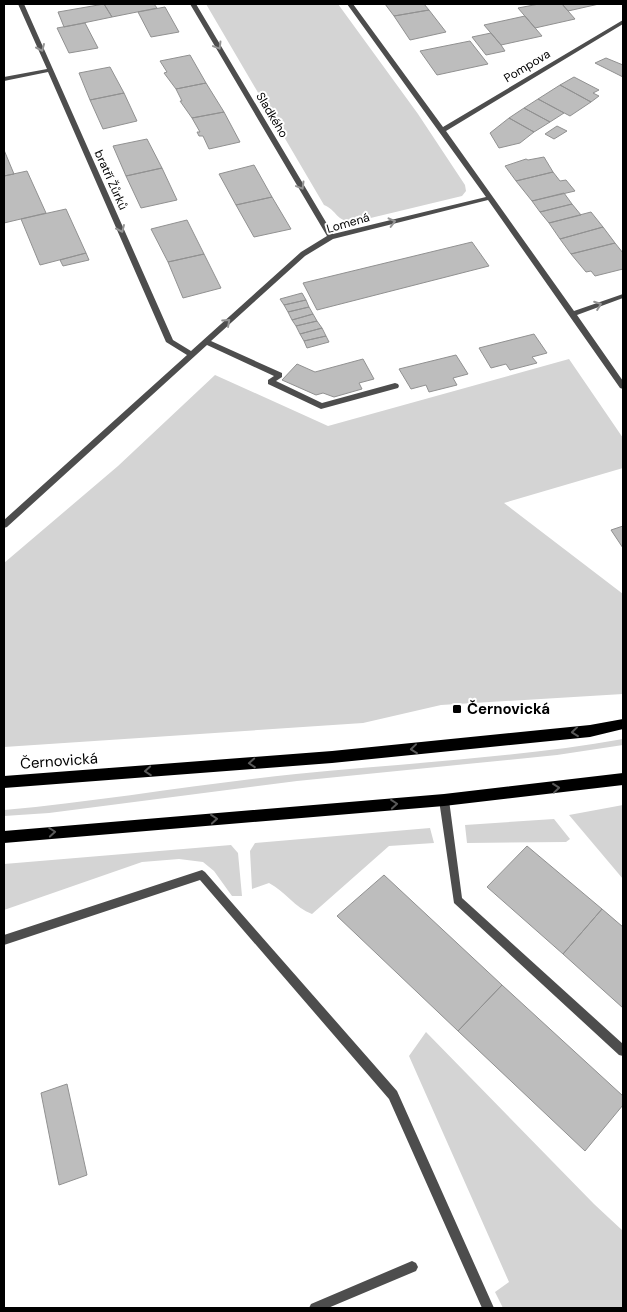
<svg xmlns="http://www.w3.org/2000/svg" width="627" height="1312" font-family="'DM Sans',sans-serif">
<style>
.green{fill:#d4d4d4}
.building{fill:#bdbdbd;stroke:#919191}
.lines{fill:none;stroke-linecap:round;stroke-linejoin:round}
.minor{fill:#4d4d4d;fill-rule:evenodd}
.major{fill:#000;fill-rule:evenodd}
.oneway{stroke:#949494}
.oneway2{stroke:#595959}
.poi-dot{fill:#000;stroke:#fff;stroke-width:2}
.labels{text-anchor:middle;stroke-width:4;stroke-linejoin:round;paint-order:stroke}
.far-street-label{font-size:12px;fill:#000;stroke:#fff}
.poi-label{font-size:15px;font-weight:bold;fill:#000;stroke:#fff;text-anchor:start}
.street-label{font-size:15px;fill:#000;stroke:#fff}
</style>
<rect width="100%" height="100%" fill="#fff"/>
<path class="green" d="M206,4H338L418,114L465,185L466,191L462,196L354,222C336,222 337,210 324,205Z
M569,359L623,438V468L504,503L623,594V694L441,705L363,723L4,747V563L118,466L215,375L328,426Z
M623,739V745L557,755L297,781L49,813L4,816V810C102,801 198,784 296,774C405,763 516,758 623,739Z
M623,805V879L569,815Z
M554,819L570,839L566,842L467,843L465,825Z
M430,828L434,843L389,846L312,914C295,908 285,891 269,883L252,889L250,851L255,843Z
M231,845L238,853L242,896H232L214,871L203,862L179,859L142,862L4,910V864Z
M426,1032L594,1204L623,1231V1308H503L495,1292L509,1282L409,1056Z"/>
<path class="building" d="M104,4H154L157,8L112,17Z
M104,4L112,17L64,27L58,12Z
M385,4H424L429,10L394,16Z
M539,4H562L575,19L535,28L518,8Z
M562,4H599L568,11Z
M165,7L179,32L151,37L138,12Z
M429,10L446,32L410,40L394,16Z
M525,16L542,36L501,45L484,25Z
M85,23L98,48L69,53L57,28Z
M491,33L501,45L505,51L486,55L472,37Z
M470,41L488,64L437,75L420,51Z
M190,55L206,83L176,89L164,73L167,72L160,61Z
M606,58L623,65V77L595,63Z
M110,67L124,93L90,100L79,73Z
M574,77L599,90L593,93L599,96L591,102L560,85Z
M206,83L224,112L192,118L180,101H182L176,89Z
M560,85L591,102L570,116L538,99Z
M124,93L137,121L103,129L90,100Z
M538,99L564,113L550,122L524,108Z
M524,108L550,122L534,132L509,118Z
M224,112L240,142L209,149L203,136H199L197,132H200L192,118Z
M509,118L534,132L520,143L499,148L490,133Z
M557,126L567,131L554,139L545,134Z
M147,139L162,168L126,176L113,146Z
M4,150L14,174L4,176Z
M544,157L553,172L516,181L505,166L526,159L528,160Z
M254,165L272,197L236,205L219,174Z
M162,168L177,200L141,208L126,176Z
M27,171L46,213L4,223V176Z
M553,172L560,181L566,180L575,191L532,201L516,181Z
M564,193L572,204L540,212L532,201Z
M272,197L291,229L254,237L236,205Z
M572,204L581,215L549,223L540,212Z
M66,209L86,253L40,265L21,219Z
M591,212L603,227L560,239L549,223Z
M187,220L204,254L168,262L151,229Z
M603,227L615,243L571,254L560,239Z
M472,242L489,266L317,310L303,283Z
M615,243L623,253V269L595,276L591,271L586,272L571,254Z
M86,253L89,260L63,266L60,260Z
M204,254L221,288L183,298L168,262Z
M302,293L306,300L284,305L280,299Z
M306,300L309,307L288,312L284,305Z
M309,307L313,314L292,320L288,312Z
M313,314L317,321L296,326L292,320Z
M317,321L322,328L300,334L296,326Z
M322,328L326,336L304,341L300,334Z
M534,334L547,353L532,357L537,363L510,370L506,364L491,368L479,348Z
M326,336L329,342L307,348L304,341Z
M456,355L468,374L453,378L457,385L429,392L426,385L411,389L399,369Z
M363,359L374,379L359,383L362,389L334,397L323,393L316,395L282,380L297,364L315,372Z
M623,526V548L611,530Z
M527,846L602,909L563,954L487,887Z
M384,875L502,985L458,1031L337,916Z
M602,909L623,927V1008L563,954Z
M502,985L623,1096V1105L585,1151L458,1031Z
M67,1084L87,1175L59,1185L41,1093Z"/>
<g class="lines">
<path class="minor" d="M18,4H24L173,340L191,351L301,252L327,236L190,4H196L333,234L486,197L347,4H353L443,127L623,20V24L446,131L574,311L623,294V298L577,315L623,381V389L620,388L488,200L333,239L305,256L211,341L282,373V377L276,381L322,403L395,383L398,384L399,386L398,388L321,409L268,384V380L274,376L207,345L7,527L4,528V520L187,355L166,342L48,72L4,81V77L47,69Z
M444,796L447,797L449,800L462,898L623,1044V1056L619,1055L454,903L439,800L441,797Z
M202,870L205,872L397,1091L494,1308H482L389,1099L200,880L4,945V935Z
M412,1261L416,1263L418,1267L416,1271L328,1308H309L311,1304Z"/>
<path class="major" d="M623,719V729L590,737L332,763L4,788V776L332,751L590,725Z
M623,773V785L444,806L4,843V831L444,794Z"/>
</g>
<defs><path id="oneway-chevron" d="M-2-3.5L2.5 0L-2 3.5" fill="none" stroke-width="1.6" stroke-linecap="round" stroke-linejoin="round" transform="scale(1.25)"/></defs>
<g class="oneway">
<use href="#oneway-chevron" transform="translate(218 46) rotate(59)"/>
<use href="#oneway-chevron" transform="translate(41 48) rotate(66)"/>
<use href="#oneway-chevron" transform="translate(301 186) rotate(59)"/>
<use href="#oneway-chevron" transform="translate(392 222) rotate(-14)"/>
<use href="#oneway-chevron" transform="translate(121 229) rotate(66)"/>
<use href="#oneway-chevron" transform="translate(598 305) rotate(-20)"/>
<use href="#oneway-chevron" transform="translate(227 322) rotate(-42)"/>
</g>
<g class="oneway2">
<use href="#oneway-chevron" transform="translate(575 732) rotate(174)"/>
<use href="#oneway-chevron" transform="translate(414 749) rotate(174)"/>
<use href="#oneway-chevron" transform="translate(252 763) rotate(176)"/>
<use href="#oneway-chevron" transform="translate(148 771) rotate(176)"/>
<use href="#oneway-chevron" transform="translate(556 788) rotate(-6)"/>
<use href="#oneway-chevron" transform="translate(394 804) rotate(-5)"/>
<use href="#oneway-chevron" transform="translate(214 819) rotate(-5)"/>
<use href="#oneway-chevron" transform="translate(52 832) rotate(-5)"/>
</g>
<rect class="poi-dot" x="452" y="704" width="10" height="10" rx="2.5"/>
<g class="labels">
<g class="far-street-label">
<text transform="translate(527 66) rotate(-31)" y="4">Pompova</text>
<text transform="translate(272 115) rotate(59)" y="4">Sladkého</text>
<text transform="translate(111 180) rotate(66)" y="4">bratří Žůrků</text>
<text transform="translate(348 223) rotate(-16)" y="4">Lomená</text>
</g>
<g class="poi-label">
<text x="467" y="714">Černovická</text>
</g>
<g class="street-label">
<text transform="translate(59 761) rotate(-4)" y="5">Černovická</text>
</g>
</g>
<rect width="627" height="1312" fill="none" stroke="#000000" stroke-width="10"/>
</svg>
